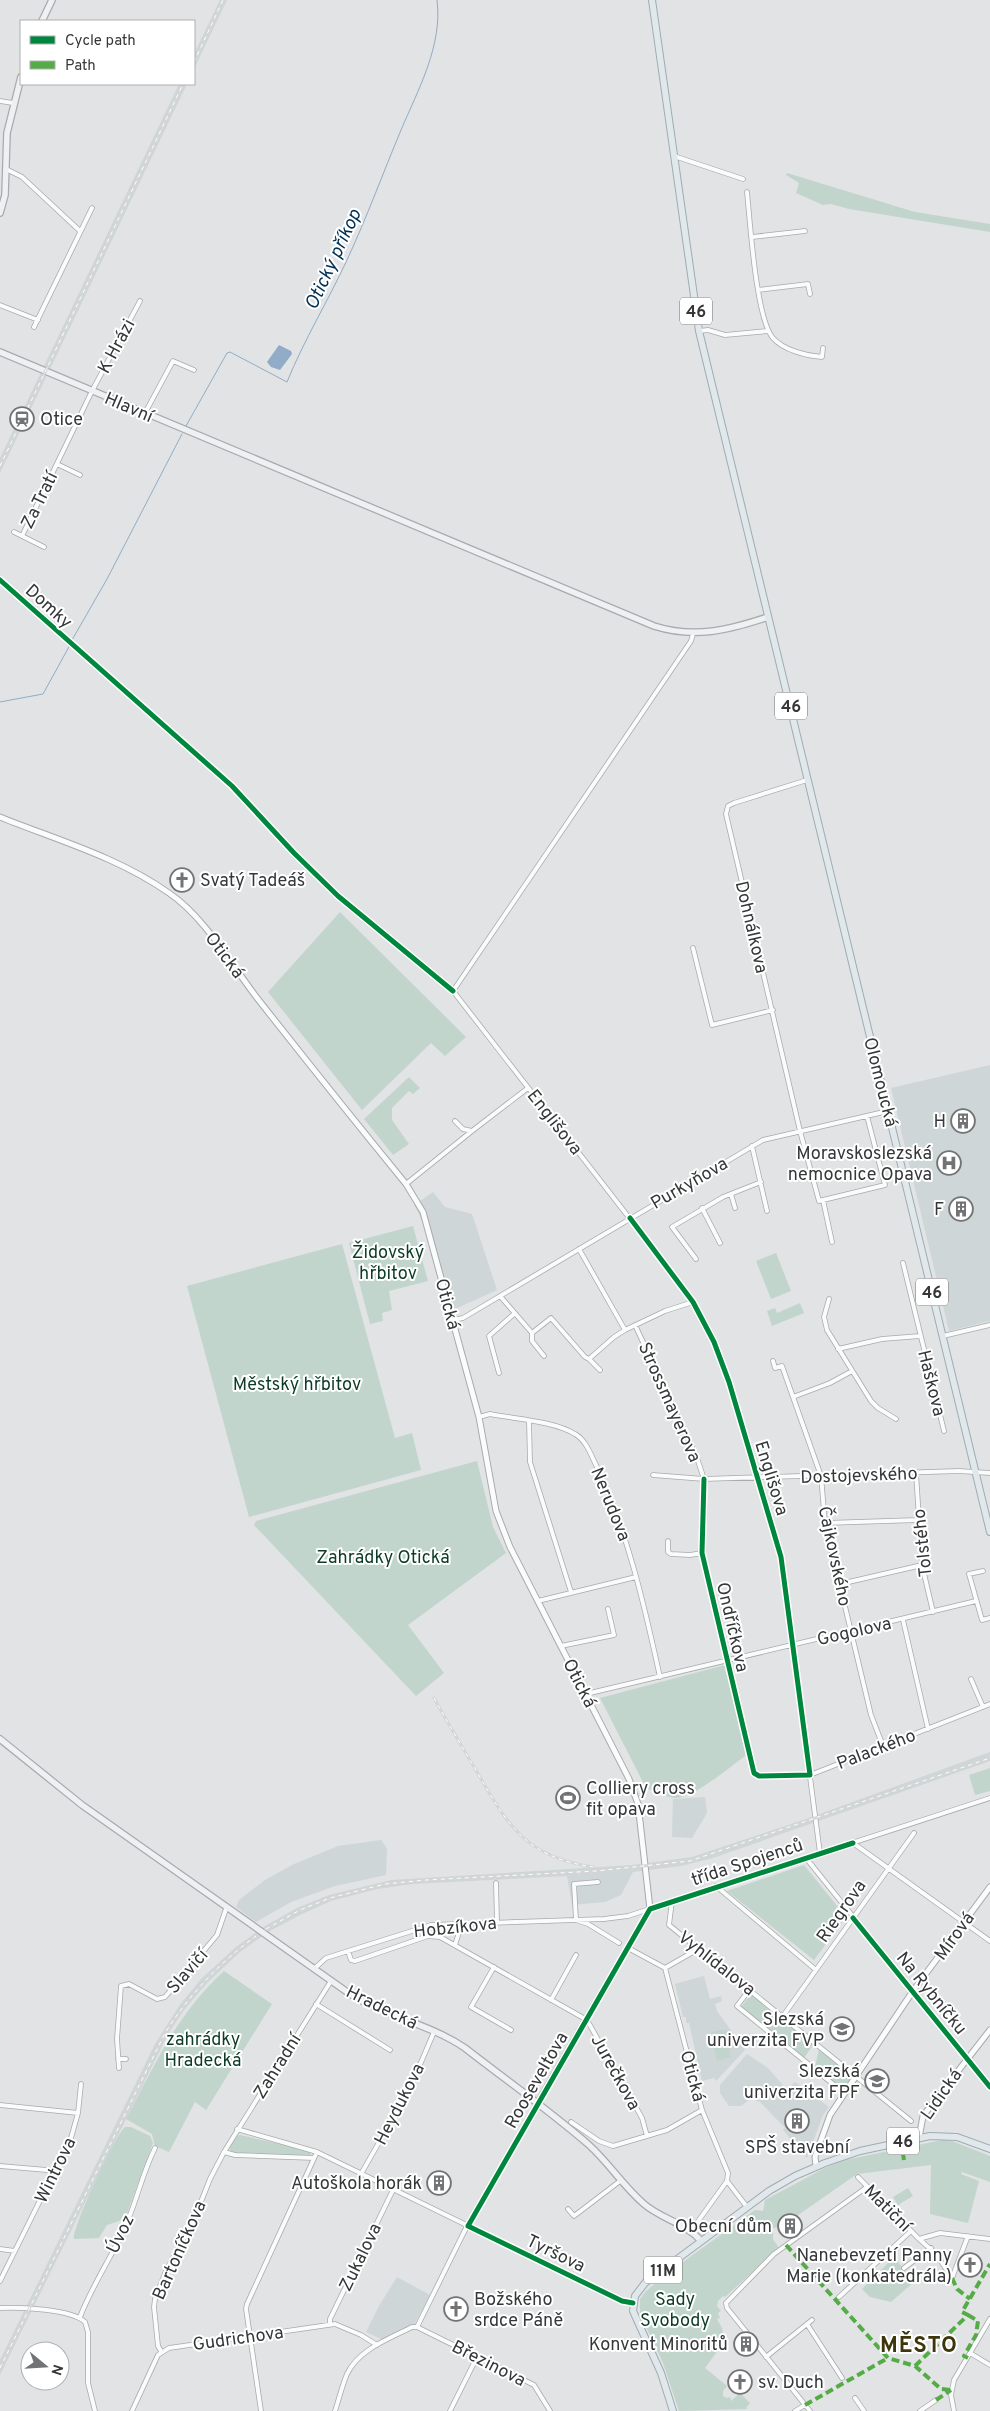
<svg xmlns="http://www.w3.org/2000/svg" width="990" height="2411" font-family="Overpass,sans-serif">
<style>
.built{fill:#ced6d7}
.green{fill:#c2d5cc}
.water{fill:#91acc6}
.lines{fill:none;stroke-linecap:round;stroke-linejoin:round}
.stream{stroke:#91acc6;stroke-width:1}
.minor-casing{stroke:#a8aaab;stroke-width:5.5}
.tertiary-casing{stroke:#a8aaab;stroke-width:7}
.secondary-casing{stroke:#a8aaab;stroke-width:8}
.primary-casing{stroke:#9facb1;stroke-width:8}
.minor{stroke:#fafbfb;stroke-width:4}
.tertiary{stroke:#fafbfb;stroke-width:5}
.secondary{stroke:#eef1f3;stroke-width:5.5}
.primary{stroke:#e1e8ec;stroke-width:6}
.rail-casing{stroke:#d4d5d5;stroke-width:3}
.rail{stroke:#fff;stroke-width:1;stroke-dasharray:4;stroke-linecap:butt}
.quiet{stroke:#55ac46;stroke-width:4;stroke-dasharray:8 4;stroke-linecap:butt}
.cycleway-casing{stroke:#fff;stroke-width:8}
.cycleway{stroke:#00873e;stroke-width:5}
.labels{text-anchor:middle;stroke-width:4;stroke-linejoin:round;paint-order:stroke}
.shield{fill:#fff;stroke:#727374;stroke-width:1}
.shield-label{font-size:16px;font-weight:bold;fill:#363738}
.street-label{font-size:18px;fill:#363738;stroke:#fff}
.poi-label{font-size:18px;fill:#363738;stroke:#fff;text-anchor:end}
.park-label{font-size:18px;fill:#0d3b29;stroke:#fff}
.water-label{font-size:19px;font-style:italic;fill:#023154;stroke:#fff}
.district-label{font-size:22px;font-weight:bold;letter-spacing:1px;fill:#3d360b;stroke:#fff}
</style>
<rect width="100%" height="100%" fill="#e1e3e4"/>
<path class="built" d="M220,0H227L194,69V54Z
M179,84H187L0,473V458Z
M990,1065V1321L949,1331L891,1088Z
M433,1192L445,1207L472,1214L497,1290L446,1313L424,1224L414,1205Z
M990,1752V1761L713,1858L681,1866L633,1872L621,1895L605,1902L572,1905L567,1876L412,1884L377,1889L331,1901L300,1915L268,1932L240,1952L206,1984L184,2010L168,2034L0,2375V2360L155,2044L179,2006L201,1979L236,1947L265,1926L297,1908L329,1895L392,1880L632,1865L692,1857L806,1819Z
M705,1797L707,1813L692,1838L672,1837L673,1799Z
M381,1840L387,1849L386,1875L335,1886L291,1902L256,1922L236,1907L239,1900L265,1880L294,1864L338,1846Z
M704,1976L710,1999L721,1996L722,2001L715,2004L717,2011L745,2050L716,2081L714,2078L702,2081L689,2023H686V2017H683L675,1984Z
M747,2054L768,2068L787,2090L795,2082L829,2107L823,2115L807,2158L783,2130L785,2128L759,2101L758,2102L753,2097L741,2106H729L720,2093V2085Z
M397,2277L430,2295L414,2325L383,2340L366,2332L379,2306Z"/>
<path class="green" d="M787,173L915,212L990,224V232L849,209L831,204L823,205L796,193L799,183L786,175Z
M340,912L466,1037L445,1056L431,1043L362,1110L268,992Z
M409,1077L420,1088L413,1094L409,1091L392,1108V1120L409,1144L393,1155L364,1119Z
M413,1226L428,1281L389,1291L392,1310L382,1313L383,1321L370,1324L349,1243Z
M342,1244L395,1438L412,1433L421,1470L249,1517L187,1286Z
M776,1253L791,1291L771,1299L756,1261Z
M800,1303L804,1313L772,1326L767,1311L775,1308L777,1313Z
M477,1461L493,1527L506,1553L408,1625L444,1673L416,1696L254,1525L256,1521Z
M725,1665L745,1745V1756C730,1767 693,1798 676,1798C665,1797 656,1792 646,1788L600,1698Z
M990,1768V1791L975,1795L969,1775Z
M804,1865L846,1917L814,1960L727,1891Z
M224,1971L272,2004L206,2110L195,2102L169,2152L155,2146L152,2134L126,2119C156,2063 176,2015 224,1971Z
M751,1994L813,2045L804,2058L741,2007Z
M726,2029L731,2057L717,2061L711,2032Z
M819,2049L850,2074V2079L843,2089L815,2067Z
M125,2127H131L150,2136L153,2143L125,2219L107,2225L99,2238L74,2239C71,2230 115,2135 125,2127Z
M240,2135L302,2149L310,2152L311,2155L298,2157L231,2153L229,2146L235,2136Z
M942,2140L952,2141L990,2156V2182L962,2172L961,2174L979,2181L968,2223L930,2214L931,2165L857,2174L781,2227L773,2228V2239L779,2248L725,2297L723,2296L718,2301L717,2306L721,2311L718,2313L720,2318L717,2319L722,2328L724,2342L705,2368L727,2386L723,2391V2396L727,2398L730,2397L731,2401L740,2393L750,2403L746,2408L748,2409L679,2411L663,2363L640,2314V2299L646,2291L676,2267L755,2210L763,2211L765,2200L825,2168L845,2160Z
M908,2188L913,2196L898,2205L893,2197Z
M894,2257L914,2282L891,2302L870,2297L862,2289Z"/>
<path class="water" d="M279,345L291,351L292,354L280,370L271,367L267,362Z"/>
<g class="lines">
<path class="stream" d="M186,426L227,353L230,352L287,382C304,340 328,301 347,260C367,217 383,173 401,130C418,90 443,45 437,0
M72,640L107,579L182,434
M0,702L43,694L70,645"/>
<g class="minor-casing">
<path id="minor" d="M0,101L13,103
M674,156L743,179
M6,169L22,177L80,231
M747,192C750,221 756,319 773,338C783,350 807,356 822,357L823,348
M752,237L805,231
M758,290L808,284L810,294
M0,305L38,320
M34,327L92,208
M699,331L708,330L725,335L768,331
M145,413L173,361L194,370
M57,464L80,475
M14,532L44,547
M22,536L92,391L140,301
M0,580L81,652
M693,634L691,641L453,991L686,1291L709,1331L721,1358L781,1557L820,1853
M807,780L734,803L728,806L726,814L800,1131L819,1201L885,1185L867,1116
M693,948L712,1025L773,1010
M455,1121L463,1129L472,1131L528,1088
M752,1146L767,1211
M406,1184L472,1131
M731,1194L735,1208
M823,1200L832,1242
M702,1208L720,1243
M579,1249L625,1330
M696,1259L672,1227L723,1197L761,1182
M903,1263L944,1431
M500,1296L532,1333L551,1318L585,1357L589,1359
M829,1299L824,1317L827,1330L871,1401L878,1408L896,1419
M453,1320L463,1318L763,1140L888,1111
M635,1325L697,1458L704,1479L702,1553L754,1773L759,1776L810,1775L990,1704
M532,1333V1341L544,1356
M943,1336L990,1325
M838,1349L882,1339L920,1336
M773,1361L775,1368L782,1366L821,1476L825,1523L871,1715L883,1746
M600,1370L589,1359L614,1337L625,1330L665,1311L693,1302
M499,1373L489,1336L514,1314
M793,1397L830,1383L852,1371
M479,1417L490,1414C515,1419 554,1421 575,1434C586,1440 591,1455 596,1465C628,1533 644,1604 660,1677
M529,1421L530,1462L571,1592
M916,1473L922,1565L933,1612
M653,1475L704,1479L959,1471L990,1473
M825,1523L918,1520
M668,1541V1552L671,1554L690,1555L702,1553
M983,1571L969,1574L982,1620L990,1618
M840,1584L922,1565
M538,1601L636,1577
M903,1620L928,1729
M561,1646L614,1635L608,1609
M971,1679L983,1707
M586,1694L976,1601
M853,1843L990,1941
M806,1858L990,2087
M598,1882L574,1884L576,1920L588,1924L619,1943
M496,1883L497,1922
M716,1886L816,1970
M672,1901L669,1925L911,2121
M455,1945L462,1923
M628,1948L665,1968L700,1948
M348,1951L351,1960L355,1961L428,1936L440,1937L587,2020L642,2118L647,2136
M494,1967L471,2007L511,2030
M665,1968L702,2110L728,2173L727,2181
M314,1969L326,1958L431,1925L604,1919L628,1916L990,1798
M750,1989L737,2006L844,2093
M551,2000L576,1955
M316,2004L390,2050
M783,2016L914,1833
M118,2059H126
M119,2068L117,2039L121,1986L129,1984L157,1999L165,1997L217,1935L226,1909
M0,2105L78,2113
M571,2122L599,2141L613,2146L667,2130L702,2110
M237,2129L317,2152L622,2301L633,2303
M224,2152L235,2155L314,2158
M0,2166L47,2170L55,2172
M361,2174L410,2088L434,2032
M858,2177L919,2239
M727,2181L747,2207
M568,2209L574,2216L620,2181
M691,2231L727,2181
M968,2236L952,2278L936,2254L919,2239L940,2233L990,2239
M0,2249L15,2251
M904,2268L931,2248
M0,2281L71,2138L78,2113L81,2084
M839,2297L911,2231
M0,2308C20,2307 71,2309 85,2322L88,2332V2383L95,2411
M80,2317C93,2283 114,2254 128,2220C138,2196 143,2172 155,2148
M330,2324V2319L393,2190
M807,2324L842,2378
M417,2327L469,2222L537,2104
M417,2327L534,2385L550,2411
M161,2351L158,2346L154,2307L155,2299L166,2271L195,2217L210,2179L224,2152L331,1981
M970,2353L990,2365
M766,2357L812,2320
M855,2398L864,2411
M132,2411L158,2355L169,2348L335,2324L361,2335L377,2345
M261,2411L246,2309L247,2304L317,2152
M335,2411C339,2399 342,2386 347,2374C359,2349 389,2339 412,2327H417
M450,2411L477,2357
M795,2411L805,2405
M810,2411L727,2308L726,2303L774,2254L867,2187
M920,2411L936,2400
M954,2411L951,2395L954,2380L990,2319"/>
</g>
<g class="tertiary-casing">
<path id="tertiary" d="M0,817C57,840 118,857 169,893C206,918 233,968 261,1003C309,1064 357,1124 406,1184L423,1212L479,1417L496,1511L510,1547L629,1779L638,1804L650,1909L537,2104
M919,2138L923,2116L990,2030
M816,2166L815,2157L830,2115L913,1991L990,1887"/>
</g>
<g class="secondary-casing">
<path id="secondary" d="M42,21L52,0
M0,213L5,195L7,133L21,77
M0,352L654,626C695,639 729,630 768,617
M0,1739L82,1805L350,1994C386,2017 430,2024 465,2048C506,2080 550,2111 589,2145C609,2163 623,2186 644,2204C661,2219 686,2223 701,2241"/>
</g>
<g class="primary-casing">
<path id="primary" d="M652,0L699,331L990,1532
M673,2411L661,2373L633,2311L635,2296L645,2283L769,2191L795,2176L825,2163L860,2151L930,2136L957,2137L990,2149"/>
</g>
<use href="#minor" class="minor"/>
<use href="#tertiary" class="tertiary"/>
<use href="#secondary" class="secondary"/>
<use href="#primary" class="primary"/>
<g class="rail-casing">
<path id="rail" d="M194,62L223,0
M0,466L183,84
M434,1698C448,1723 462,1747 477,1772C508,1826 526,1857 593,1867
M266,1929L300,1910L330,1898L385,1884L426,1880L596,1871L690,1861L990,1758
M0,2368L165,2033C189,1995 219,1963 256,1936"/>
</g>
<use href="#rail" class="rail"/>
<path class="quiet" d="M901,2142L904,2160
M786,2245L888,2358L915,2366L941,2389L951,2390
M952,2278L957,2289L970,2299
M968,2315L978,2321L976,2335L964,2356L968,2358
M915,2366L968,2315L962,2312L990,2264
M936,2400L951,2390
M805,2405L888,2358"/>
<g class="cycleway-casing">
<path id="cycleway" d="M0,580L232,786L294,853L338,896L453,991
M630,1218L693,1302L714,1342L729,1382L781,1557L810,1775L759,1776L754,1773L702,1553L704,1479
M853,1918L990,2087
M633,2303L622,2301L468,2226L650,1909L853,1843"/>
</g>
<use href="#cycleway" class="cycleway"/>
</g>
<defs>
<g id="station-ring" transform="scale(1.25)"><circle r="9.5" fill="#fff" stroke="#727374" stroke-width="1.5"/><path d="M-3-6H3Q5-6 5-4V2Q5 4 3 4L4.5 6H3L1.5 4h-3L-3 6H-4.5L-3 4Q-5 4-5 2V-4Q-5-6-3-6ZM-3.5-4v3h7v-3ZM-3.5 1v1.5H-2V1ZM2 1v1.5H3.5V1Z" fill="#727374"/></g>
<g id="church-ring" transform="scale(1.25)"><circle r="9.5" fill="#fff" stroke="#727374" stroke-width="1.5"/><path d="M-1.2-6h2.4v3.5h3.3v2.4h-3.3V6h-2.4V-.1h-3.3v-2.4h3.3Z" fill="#727374"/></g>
<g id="building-ring" transform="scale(1.25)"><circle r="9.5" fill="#fff" stroke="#727374" stroke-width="1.5"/><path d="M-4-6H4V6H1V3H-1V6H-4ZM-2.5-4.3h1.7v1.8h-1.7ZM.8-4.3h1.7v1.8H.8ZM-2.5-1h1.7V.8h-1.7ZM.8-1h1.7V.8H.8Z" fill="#727374"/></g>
<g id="hospital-ring" transform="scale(1.25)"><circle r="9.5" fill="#fff" stroke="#727374" stroke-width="1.5"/><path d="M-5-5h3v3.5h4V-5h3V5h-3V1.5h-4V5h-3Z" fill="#727374"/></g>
<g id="stadium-ring" transform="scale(1.25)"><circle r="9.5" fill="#fff" stroke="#727374" stroke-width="1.5"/><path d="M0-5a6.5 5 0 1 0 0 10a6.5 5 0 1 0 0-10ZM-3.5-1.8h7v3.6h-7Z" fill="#727374"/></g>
<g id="university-ring" transform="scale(1.25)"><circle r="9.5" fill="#fff" stroke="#727374" stroke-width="1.5"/><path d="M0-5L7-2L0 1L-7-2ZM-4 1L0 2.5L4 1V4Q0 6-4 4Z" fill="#727374"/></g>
</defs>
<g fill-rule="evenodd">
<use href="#station-ring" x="22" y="419"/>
<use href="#church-ring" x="182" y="880"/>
<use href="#building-ring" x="963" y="1121"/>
<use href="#hospital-ring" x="949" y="1163"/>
<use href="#building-ring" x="961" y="1209"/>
<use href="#stadium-ring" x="568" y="1798"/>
<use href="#university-ring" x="842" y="2029"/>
<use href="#university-ring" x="877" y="2081"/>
<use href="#building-ring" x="797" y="2121"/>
<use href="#building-ring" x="439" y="2183"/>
<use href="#building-ring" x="790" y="2226"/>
<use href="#church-ring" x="970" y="2265"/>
<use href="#church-ring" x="456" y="2309"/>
<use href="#building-ring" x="746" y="2344"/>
<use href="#church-ring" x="740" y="2382"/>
</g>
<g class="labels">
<g class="shield">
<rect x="680" y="297.5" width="32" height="27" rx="4"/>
<rect x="775" y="692.5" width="32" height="27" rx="4"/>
<rect x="916" y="1278.5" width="32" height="27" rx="4"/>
<rect x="887" y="2127.5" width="32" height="27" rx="4"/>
<rect x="644" y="2256.5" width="38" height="27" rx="4"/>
</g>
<g class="shield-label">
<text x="696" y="317">46</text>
<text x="791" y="712">46</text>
<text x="932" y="1298">46</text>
<text x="903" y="2147">46</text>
<text x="663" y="2276">11M</text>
</g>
<g class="street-label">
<text transform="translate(116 346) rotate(-62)" y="6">K Hrázi</text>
<text transform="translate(129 407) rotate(23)" y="6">Hlavní</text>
<text transform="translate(39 500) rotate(-64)" y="6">Za Tratí</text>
<text transform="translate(49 606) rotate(42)" y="6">Domky</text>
<text transform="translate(752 927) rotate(77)" y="6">Dohnálkova</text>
<text transform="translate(225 955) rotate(53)" y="6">Otická</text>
<text transform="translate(881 1082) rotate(76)" y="6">Olomoucká</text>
<text transform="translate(555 1122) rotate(52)" y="6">Englišova</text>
<text transform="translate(689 1183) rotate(-30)" y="6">Purkyňova</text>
<text transform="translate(448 1304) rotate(75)" y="6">Otická</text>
<text transform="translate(932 1383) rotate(76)" y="6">Haškova</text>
<text transform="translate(670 1402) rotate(66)" y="6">Strossmayerova</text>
<text transform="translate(859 1475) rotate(-2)" y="6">Dostojevského</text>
<text transform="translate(772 1478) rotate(73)" y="6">Englišova</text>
<text transform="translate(611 1504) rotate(68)" y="6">Nerudova</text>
<text transform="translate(922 1543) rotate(-96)" y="6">Tolstého</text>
<text transform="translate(835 1556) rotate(78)" y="6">Čajkovského</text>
<text transform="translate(733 1627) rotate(77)" y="6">Ondříčkova</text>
<text transform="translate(854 1631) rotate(-13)" y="6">Gogolova</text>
<text transform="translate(580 1683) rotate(63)" y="6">Otická</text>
<text transform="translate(876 1749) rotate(-21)" y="6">Palackého</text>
<text transform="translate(747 1862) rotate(-18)" y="6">třída Spojenců</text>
<text transform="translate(841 1911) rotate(-55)" y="6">Riegrova</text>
<text transform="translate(455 1927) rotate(-6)" y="6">Hobzíkova</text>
<text transform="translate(954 1936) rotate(-54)" y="6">Mírová</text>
<text transform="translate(717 1963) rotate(38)" y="6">Vyhlídalova</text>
<text transform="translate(187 1971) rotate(-49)" y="6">Slavičí</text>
<text transform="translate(932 1993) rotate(51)" y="6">Na Rybníčku</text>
<text transform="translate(382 2007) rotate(26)" y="6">Hradecká</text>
<text transform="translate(277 2066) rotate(-58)" y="6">Zahradní</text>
<text transform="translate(616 2072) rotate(61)" y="6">Jurečkova</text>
<text transform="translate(693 2076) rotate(75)" y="6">Otická</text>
<text transform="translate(536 2080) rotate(-60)" y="6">Rooseveltova</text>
<text transform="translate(941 2094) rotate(-55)" y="6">Lidická</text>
<text transform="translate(399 2104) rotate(-63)" y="6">Heydukova</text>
<text transform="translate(55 2170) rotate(-64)" y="6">Wintrova</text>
<text transform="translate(888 2208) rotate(45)" y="6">Matiční</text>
<text transform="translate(120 2234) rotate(-64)" y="6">Úvoz</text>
<text transform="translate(179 2250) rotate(-66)" y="6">Bartoníčkova</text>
<text transform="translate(556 2253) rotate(26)" y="6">Tyršova</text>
<text transform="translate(360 2257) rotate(-64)" y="6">Zukalova</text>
<text transform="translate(238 2338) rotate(-8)" y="6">Gudrichova</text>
<text transform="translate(489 2363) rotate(27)" y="6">Březinova</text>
</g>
<g class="poi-label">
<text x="40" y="425" text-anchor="start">Otice</text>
<text x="200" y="886" text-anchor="start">Svatý Tadeáš</text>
<text x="946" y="1127">H</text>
<text x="932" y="1159">Moravskoslezská<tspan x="932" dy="21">nemocnice Opava</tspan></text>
<text x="944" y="1215">F</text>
<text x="586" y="1794" text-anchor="start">Colliery cross<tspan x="586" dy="21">fit opava</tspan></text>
<text x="824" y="2025">Slezská<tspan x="824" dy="21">univerzita FVP</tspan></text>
<text x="860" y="2077">Slezská<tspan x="860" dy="21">univerzita FPF</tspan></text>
<text x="797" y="2153" text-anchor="middle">SPŠ stavební</text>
<text x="422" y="2189">Autoškola horák</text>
<text x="772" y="2232">Obecní dům</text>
<text x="952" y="2261">Nanebevzetí Panny<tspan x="952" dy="21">Marie (konkatedrála)</tspan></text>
<text x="474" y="2305" text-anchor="start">Božského<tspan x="474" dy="21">srdce Páně</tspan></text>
<text x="728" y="2350">Konvent Minoritů</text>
<text x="758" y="2388" text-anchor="start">sv. Duch</text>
</g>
<g class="park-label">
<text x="388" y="1258">Židovský<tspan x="388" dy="21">hřbitov</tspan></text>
<text x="297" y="1390">Městský hřbitov</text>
<text x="383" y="1563">Zahrádky Otická</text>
<text x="203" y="2045">zahrádky<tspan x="203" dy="21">Hradecká</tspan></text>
<text x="675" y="2305">Sady<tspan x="675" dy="21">Svobody</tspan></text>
</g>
<g class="water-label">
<text transform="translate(332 259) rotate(-65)" y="7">Otický příkop</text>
</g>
<g class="district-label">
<text x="919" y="2352">MĚSTO</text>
</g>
</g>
<rect x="20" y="20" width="175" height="65" fill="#ffffff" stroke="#afafaf"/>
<rect x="30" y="36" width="25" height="8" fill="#00873e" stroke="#afafaf"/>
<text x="65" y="45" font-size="15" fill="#363738">Cycle path</text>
<rect x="30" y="61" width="25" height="8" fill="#55ac46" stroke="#afafaf"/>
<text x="65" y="70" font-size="15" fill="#363738">Path</text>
<g transform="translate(45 2366) rotate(108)"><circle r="24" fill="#ffffff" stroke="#afafaf"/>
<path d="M0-4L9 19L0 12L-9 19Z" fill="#727374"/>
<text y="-8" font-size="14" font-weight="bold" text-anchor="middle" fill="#363738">N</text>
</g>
</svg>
